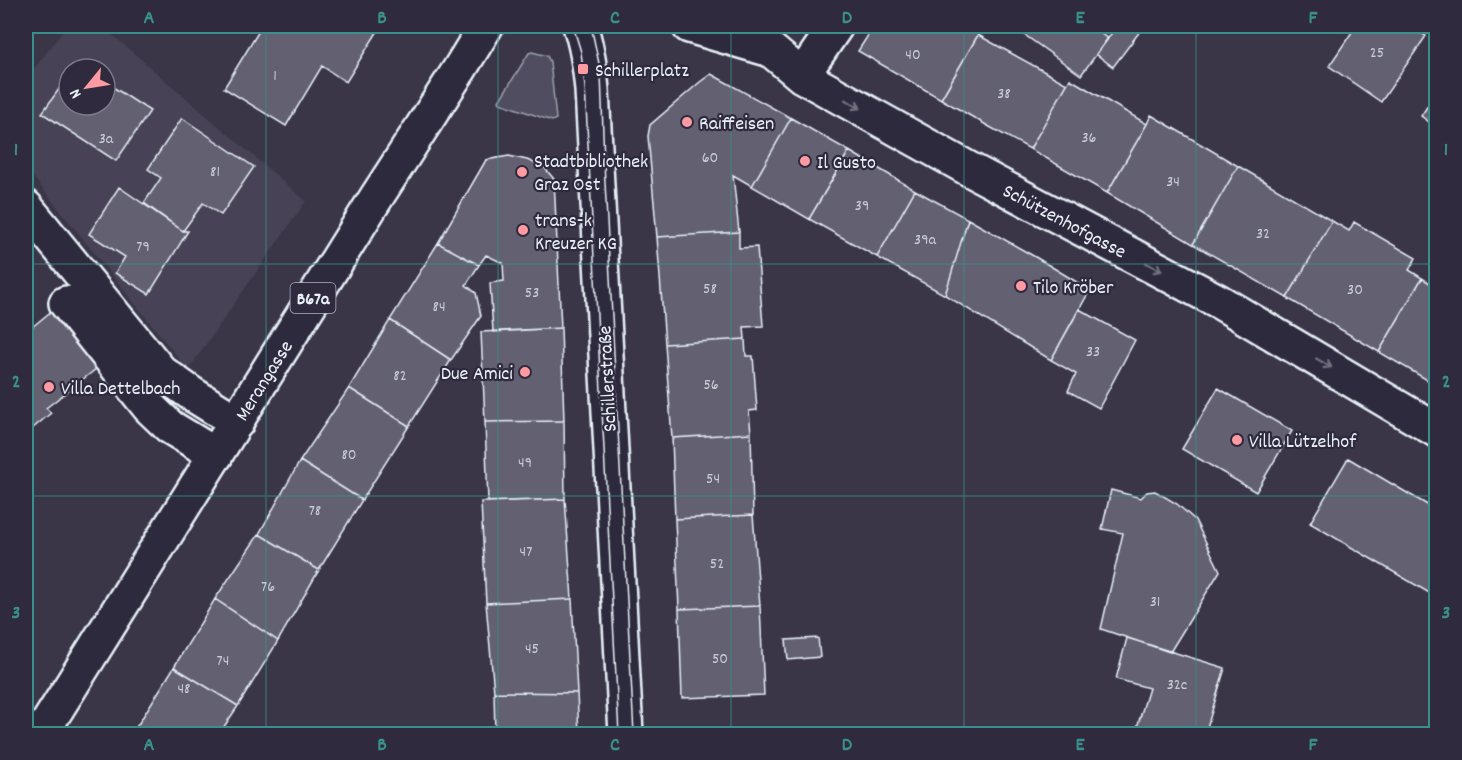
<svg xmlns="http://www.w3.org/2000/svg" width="1462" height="760" font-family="Dekko,sans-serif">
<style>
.built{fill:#464354;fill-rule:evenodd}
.green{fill:#504e5f;stroke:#9ca0ac;stroke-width:1.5}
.building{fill:#636171;stroke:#e8f1f8;stroke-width:1.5}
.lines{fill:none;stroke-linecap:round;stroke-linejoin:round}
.minor-casing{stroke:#e8f1f8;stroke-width:38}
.major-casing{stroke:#e8f1f8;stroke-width:38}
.minor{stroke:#2f2a3d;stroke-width:33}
.major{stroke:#2f2a3d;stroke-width:33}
.tram{stroke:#e8f1f8;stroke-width:1.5}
.oneway{stroke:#70707e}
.grid{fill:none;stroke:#3a8f8a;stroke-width:1.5;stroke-opacity:0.55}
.poi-dot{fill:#ff9aa2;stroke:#2f2a3d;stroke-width:2}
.labels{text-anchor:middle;stroke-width:4.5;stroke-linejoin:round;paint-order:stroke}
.number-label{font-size:16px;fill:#c7cdd6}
.shield{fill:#2f2a3d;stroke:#b0b5c0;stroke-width:1.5}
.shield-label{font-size:18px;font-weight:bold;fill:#e8f1f8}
.poi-label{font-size:20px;fill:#e8f1f8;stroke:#2f2a3d;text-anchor:start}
.street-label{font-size:20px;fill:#e8f1f8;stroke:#2f2a3d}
.neatline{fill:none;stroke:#3a8f8a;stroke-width:2}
.grid-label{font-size:20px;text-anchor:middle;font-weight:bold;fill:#3a8f8a}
</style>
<rect width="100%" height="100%" fill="#3a3648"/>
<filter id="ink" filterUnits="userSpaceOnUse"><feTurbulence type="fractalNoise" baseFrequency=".0167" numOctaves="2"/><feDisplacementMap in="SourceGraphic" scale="12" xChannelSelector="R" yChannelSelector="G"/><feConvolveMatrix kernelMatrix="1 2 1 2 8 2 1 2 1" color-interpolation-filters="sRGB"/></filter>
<g filter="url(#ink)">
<path class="built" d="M67,26H102L306,201L188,370L26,168V79ZM69,69H105V105H69Z"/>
<path class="green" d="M532,52L547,56L550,62L556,119L552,121L500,103L499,101L529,53Z"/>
<path class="building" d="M262,26H381L346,82L322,66L286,126L224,88Z
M874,26H973L978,35L941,99L858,51Z
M1012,26H1090L1108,39L1081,75Z
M1117,26H1144L1113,67L1096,54Z
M1356,26H1410L1426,36L1381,102L1329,66Z
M978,35L1067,84L1030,149L988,126L941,99Z
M711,74L791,118L752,186L733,175L739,232L657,237L648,136L650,125L700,82Z
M69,75V105H105V82L150,111L116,161L42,113Z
M1070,79L1147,124L1107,193L1030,149Z
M1436,93V127L1421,116Z
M1151,115L1238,166L1193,244L1107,193L1147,124Z
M182,118L254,167L221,215L203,203L183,231L144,203L161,178L148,169Z
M791,118L849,151L809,219L752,186Z
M849,151L915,190L877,257L809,219Z
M509,156L527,160L544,167L554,179L561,328L493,332L490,283L504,281L503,263L486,255L479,265L438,243L486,160Z
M1238,166L1332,221L1287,298L1193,244Z
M119,187L183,231H188L149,294L115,273L125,257L89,234Z
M915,190L968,219L945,295L877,257Z
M968,219L1037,258L1090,290L1051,360L945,295Z
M1332,221L1349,231L1354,222L1416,258L1409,270L1422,278L1379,352L1287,298Z
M739,232V248L757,247L763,326L744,327L745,339L665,344L657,237Z
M438,243L479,265L466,285L476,293L481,316L451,360L390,320Z
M1422,278L1436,287V385L1379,352Z
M54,309L100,366L46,408L51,413L26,434V332Z
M1079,309L1135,340L1099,408L1068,391L1076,374L1051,360Z
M390,320L451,360L409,426L349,388Z
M561,328L564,421L485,422L481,332Z
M745,339L746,356H753L757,410L749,411L751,433L672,438L665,344Z
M349,388L409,426L362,500L300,461Z
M1218,388L1292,431L1256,492L1182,449Z
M564,421L565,499L488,502L485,422Z
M751,433L753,515L675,519L672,438Z
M1348,458L1436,510V586L1431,594L1310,523Z
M300,461L362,500L319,570L259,534Z
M1111,490L1141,498L1147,492L1155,491L1177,504L1195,520L1220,571L1170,652L1101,629L1123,533L1102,529Z
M565,499L572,599L486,603L481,502Z
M753,515L760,606L679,609L675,519Z
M259,534L319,570L278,641L215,599Z
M215,599L278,641L238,706L174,667Z
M572,599L577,693L494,692L486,603Z
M760,606L764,695L682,698L679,609Z
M818,638L820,657L788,660L786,640Z
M1127,638L1225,668L1205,734H1135L1149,688L1116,679Z
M174,667L238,706L219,734H221H132Z
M494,692L577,693L579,734H495Z"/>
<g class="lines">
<g class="minor-casing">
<path id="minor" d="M689,26L771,50L802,76L969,169L1218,301L1436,430
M802,76L836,26
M26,207L161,372L192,394L237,422
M66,303L149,407L170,427L216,455"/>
</g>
<g class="major-casing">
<path id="major" d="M580,26C587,46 590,68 592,90L626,734
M41,734L376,198L459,70L486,26"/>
</g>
<use href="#minor" class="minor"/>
<use href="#major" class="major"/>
<path class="tram" d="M573,26L581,52L585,87L619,734
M591,26L601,73L604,163L634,734"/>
</g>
<defs><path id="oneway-shaft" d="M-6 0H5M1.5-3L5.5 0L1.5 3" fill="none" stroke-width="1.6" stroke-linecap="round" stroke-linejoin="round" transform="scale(1.5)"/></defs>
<g class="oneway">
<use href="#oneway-shaft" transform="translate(853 104) rotate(29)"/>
<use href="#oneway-shaft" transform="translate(1154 267) rotate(28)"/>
<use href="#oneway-shaft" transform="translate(1324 363) rotate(30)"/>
</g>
</g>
<path class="grid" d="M266,26V734M498,26V734M731,26V734M964,26V734M1196,26V734M26,264H1436M26,496H1436"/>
<g class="poi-dot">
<rect x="577" y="63" width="12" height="12" rx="3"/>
<circle cx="687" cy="122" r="6"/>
<circle cx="805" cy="161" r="6"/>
<circle cx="522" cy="172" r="6"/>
<circle cx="523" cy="230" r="6"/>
<circle cx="1021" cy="286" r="6"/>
<circle cx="525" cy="372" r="6"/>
<circle cx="49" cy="387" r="6"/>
<circle cx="1237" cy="440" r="6"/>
</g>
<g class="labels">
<g class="number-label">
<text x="1377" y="57">25</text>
<text x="913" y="59">40</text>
<text x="275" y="80">1</text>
<text x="1004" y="98">38</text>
<text x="1089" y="142">36</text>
<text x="106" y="143">3a</text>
<text x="710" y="162">60</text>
<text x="215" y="176">81</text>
<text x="1173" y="186">34</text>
<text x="862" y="210">39</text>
<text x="1263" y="238">32</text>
<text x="925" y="244">39a</text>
<text x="143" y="251">79</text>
<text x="710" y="293">58</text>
<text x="1355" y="294">30</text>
<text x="532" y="297">53</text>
<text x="439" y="311">84</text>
<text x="1093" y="356">33</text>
<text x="400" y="380">82</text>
<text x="711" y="389">56</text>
<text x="349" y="459">80</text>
<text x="525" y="467">49</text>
<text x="713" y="483">54</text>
<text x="315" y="515">78</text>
<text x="526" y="556">47</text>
<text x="717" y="568">52</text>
<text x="268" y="591">76</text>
<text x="1155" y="606">31</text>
<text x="532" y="653">45</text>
<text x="720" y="663">50</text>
<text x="223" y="665">74</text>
<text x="1177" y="689">32c</text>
<text x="184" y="693">48</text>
</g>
<rect class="shield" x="290.5" y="283" width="45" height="30" rx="4.5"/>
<g class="shield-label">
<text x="313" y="304">B67a</text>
</g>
<g class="poi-label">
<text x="595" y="76">Schillerplatz</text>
<text x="699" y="129">Raiffeisen</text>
<text x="534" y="167">Stadtbibliothek<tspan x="534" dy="23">Graz Ost</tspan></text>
<text x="817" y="168">Il Gusto</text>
<text x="535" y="226">trans-k<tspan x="535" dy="23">Kreuzer KG</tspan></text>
<text x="1033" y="293">Tilo Kröber</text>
<text x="513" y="379" text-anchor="end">Due Amici</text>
<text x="61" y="394">Villa Dettelbach</text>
<text x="1249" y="447">Villa Lützelhof</text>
</g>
<g class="street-label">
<text transform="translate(1065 220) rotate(28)" y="7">Schützenhofgasse</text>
<text transform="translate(606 379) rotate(-93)" y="7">Schillerstraße</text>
<text transform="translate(263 380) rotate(-58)" y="7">Merangasse</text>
</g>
</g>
<rect width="1462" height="760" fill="none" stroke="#2f2a3d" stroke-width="66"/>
<g transform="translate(87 87) rotate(240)"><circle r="28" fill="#2f2a3d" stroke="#797a88" stroke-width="1.5"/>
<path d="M0-4.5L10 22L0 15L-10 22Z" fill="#ff9aa2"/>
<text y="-9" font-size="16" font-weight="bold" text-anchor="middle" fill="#e8f1f8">N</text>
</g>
<rect x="33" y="33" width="1396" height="694" class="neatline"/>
<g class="grid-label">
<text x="149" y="23">A</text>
<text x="382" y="23">B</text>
<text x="615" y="23">C</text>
<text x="847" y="23">D</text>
<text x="1080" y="23">E</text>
<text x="1313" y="23">F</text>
<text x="16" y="155">1</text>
<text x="1446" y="155">1</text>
<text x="16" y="387">2</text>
<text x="1446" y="387">2</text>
<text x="16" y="618">3</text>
<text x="1446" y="618">3</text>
<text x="149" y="750">A</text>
<text x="382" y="750">B</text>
<text x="615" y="750">C</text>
<text x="847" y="750">D</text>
<text x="1080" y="750">E</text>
<text x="1313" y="750">F</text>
</g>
</svg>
